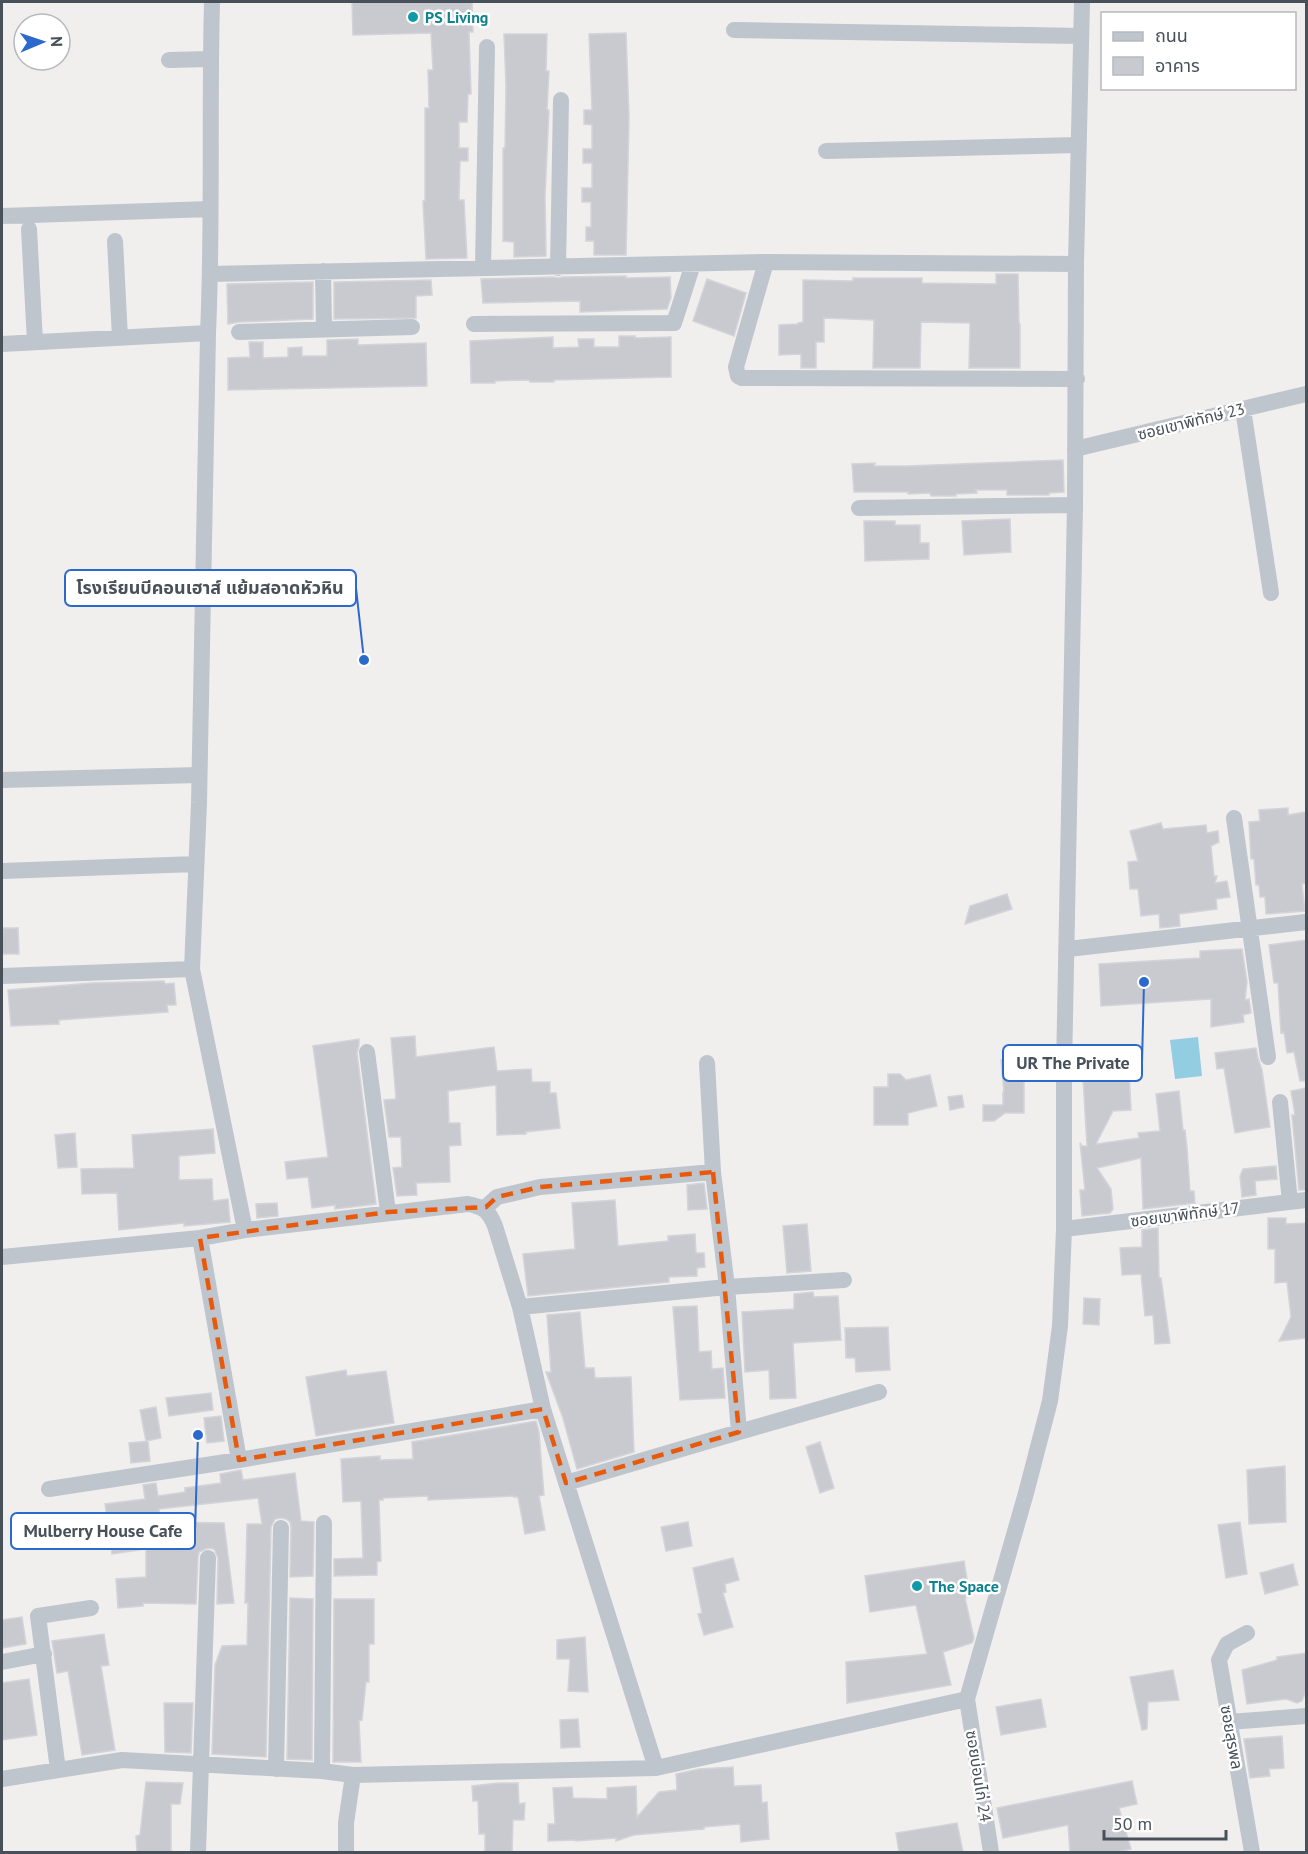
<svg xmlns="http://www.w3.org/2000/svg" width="1308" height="1854" font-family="'PT Sans','Noto Sans Thai',sans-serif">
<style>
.water{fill:#93cde2}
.building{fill:#c9cad0;stroke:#d3d4d9;stroke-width:1.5}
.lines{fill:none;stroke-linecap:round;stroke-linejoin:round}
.minor{stroke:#bec5cc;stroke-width:16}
.marked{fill:none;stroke:#e8590c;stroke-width:4.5;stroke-dasharray:12 8;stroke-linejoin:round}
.culture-dot{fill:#0f9aa8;stroke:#fff;stroke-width:2}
.labels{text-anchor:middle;stroke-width:5;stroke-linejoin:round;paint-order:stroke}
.culture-label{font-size:16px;font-weight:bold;fill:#0d838f;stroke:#fff;text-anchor:start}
.street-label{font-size:16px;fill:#48515a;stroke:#fff}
.leader{fill:none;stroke:#2c69cd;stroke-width:2}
.callout-dot{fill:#2c69cd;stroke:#fff;stroke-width:2}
.callout{fill:#fff;stroke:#2c69cd;stroke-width:2}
.callout-label{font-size:18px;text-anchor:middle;font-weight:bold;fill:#48515a}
</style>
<rect width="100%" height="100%" fill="#f1eeee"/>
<path class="water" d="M1198,1037L1202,1076L1175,1079L1170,1040Z"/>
<path class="building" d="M352,2H472L473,32H469L471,94H468L467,122H459V148H468V161H460L459,200H464L467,258L426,259L423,201H425V108H429L428,70H433L431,33L353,35Z
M626,33L629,117L626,255H594V241H586V227H591V202H582V188H592V163H583V149H592V125L584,124V110H592L589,34Z
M504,34H547L546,71H549L547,110H549L545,196L546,256L514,257V242L503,241V148H505L506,86Z
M996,274H1018L1019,324H1020V368H969L970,323L921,322L920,368H873L874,320L824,318V342H816V368H801V354L779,355V325L798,324V323L803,322V280L853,281V278H922V283L996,284Z
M626,276V278L670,277L671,298L667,309L580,312V301L483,303L481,279L553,277L558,278L563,277Z
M707,279L746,293L734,336L693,321Z
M431,280L432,295L416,296V318L334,319V282Z
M313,282V319L239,322L228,324L227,284Z
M619,336H635V338L671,337V377L554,380V382H530L529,380L495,381V383H471L470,341L553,337V348L579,347L578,339H594V347H619Z
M358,339V345L426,343L427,386L228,390V358L250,357L249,342H263V358L288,357V348L302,347V356H327V340Z
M1063,460L1064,492L1049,493V495H1007V490H976L977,493L956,494V496H931L930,493L908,494V492H854L852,464L875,463L874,466H907Z
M1010,519L1011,552L964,555L962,521Z
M864,521H895V525H920V543H929V559L865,561Z
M1288,808V815L1306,812V883L1302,884L1305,911L1266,914L1265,897H1260L1259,885H1256L1254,859H1251L1249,822L1260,821L1259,810Z
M1161,823L1163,829L1206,825L1207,833L1218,831L1219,842L1211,846L1214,876H1217L1215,883L1227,881L1230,897L1216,899L1217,909L1179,914L1180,926L1160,928L1159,914L1141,916L1138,889H1130L1128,862L1138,861L1130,831Z
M1007,894L1012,909L965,924L970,906Z
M2,928H18L19,954H2Z
M1306,940V1081H1300L1294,1052L1287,1053L1284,1032L1281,1033L1278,983H1274L1269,945Z
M1242,949L1247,982L1245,1000L1249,999L1251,1013L1243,1015L1244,1022L1211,1027V999L1101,1006L1099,964L1200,958V951Z
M164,981L165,984L174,983L176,1005H167L168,1012L59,1020V1024L11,1026L8,990L92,983Z
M415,1036L416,1057L494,1047L497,1071L531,1069L532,1082H550V1093H556L560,1128L526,1132V1134L497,1135L496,1085L448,1091L449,1123H460L461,1145L449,1146L450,1182L416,1183L417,1195L397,1196L393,1168L402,1167L401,1137H389L384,1100L396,1099L391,1038Z
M359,1039V1045L357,1053L376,1204L335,1209V1205L312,1208L308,1177L287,1179L285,1162L328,1157L313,1046Z
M1256,1048L1258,1058L1262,1070L1270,1127L1235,1133L1224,1068L1217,1069L1215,1053Z
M1047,1055L1049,1075L1024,1078V1113H1005L994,1121H983V1105H1003V1092H1004L1001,1060Z
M1129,1072L1131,1110L1113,1111L1096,1144L1139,1138L1138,1133L1160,1131L1156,1094L1179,1091L1183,1130H1185L1187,1148L1190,1191H1194L1195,1203L1143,1209L1141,1158L1097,1168L1111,1189L1113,1209L1110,1213L1082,1216L1080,1190H1085L1080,1143L1082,1146H1087L1083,1078L1115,1076V1073Z
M888,1074H900L906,1080L930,1075L937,1106L908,1113V1125H874V1087H888Z
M1306,1088V1190H1299L1292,1115H1295L1291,1091Z
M962,1095L964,1107L950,1110L948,1097Z
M213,1129L215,1153L179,1156V1180L212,1179L213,1201L228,1199L230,1222L184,1226V1223L119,1230L117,1193L82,1194L81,1169L134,1168L132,1135Z
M75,1133L77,1167L58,1168L55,1135Z
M1276,1166L1277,1179L1255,1181L1256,1195L1242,1197L1240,1176L1243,1169Z
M704,1183L707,1209L688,1210L687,1185Z
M615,1200L618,1246L668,1241V1236L695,1234L696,1253H704L705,1267L697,1268V1276L669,1277V1282L528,1296L523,1254L575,1249L572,1203Z
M277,1203L278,1216L257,1218L256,1204Z
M1268,1218H1286V1224L1306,1223V1338L1279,1341L1291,1317L1287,1282L1275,1283V1249H1268Z
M807,1224L811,1271L787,1273L783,1226Z
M1158,1228L1159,1278H1161L1170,1343L1155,1344L1153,1315L1145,1316L1141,1274L1122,1275L1120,1248L1142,1247V1230Z
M813,1292L814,1297L838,1296L841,1340L793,1343L796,1398L770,1399L769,1370L745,1372L742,1312L794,1309V1294Z
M1084,1298L1100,1299L1099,1325L1083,1324Z
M697,1306L699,1352L711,1351L712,1369L723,1368L725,1398L680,1400L673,1307Z
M580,1312L585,1368H594L595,1378L631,1377L634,1452L577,1469L563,1418L546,1372H551L547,1315Z
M888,1327L890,1370L856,1372L855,1358H846L845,1328Z
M346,1370L347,1376L386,1371L394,1423L316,1436L306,1377Z
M211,1393L213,1410L169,1416L166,1398Z
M156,1407L161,1438L146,1441L140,1410Z
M221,1416L224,1441L207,1443L204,1418Z
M536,1421L539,1432L544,1495L539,1496L545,1530L525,1534L518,1497H514L513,1496L428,1500V1496L383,1498V1500H379L381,1561L377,1562V1575L334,1576V1559L363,1558L361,1501L343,1502L341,1459L380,1456V1460L413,1459L412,1442Z
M148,1441L150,1461L131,1463L129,1443Z
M820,1442L834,1488L820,1493L806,1447Z
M1285,1466L1286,1522L1249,1524L1247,1470Z
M241,1470L243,1480L295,1473L301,1521L314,1522L313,1576L290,1577L291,1528L290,1522L286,1519L281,1518L275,1519L271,1527L266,1757L212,1754L215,1665L222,1646L247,1645L248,1603H245L247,1524H262L258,1498L159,1509L160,1522L224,1523L234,1603L217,1604L218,1558L214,1549L208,1548L199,1552L198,1557L196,1604L143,1603V1606L118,1608L116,1579L146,1577V1549L112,1554L105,1504L145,1499L143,1485L156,1483L158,1496L185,1492V1488L221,1483L220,1474Z
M688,1522L692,1546L666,1551L661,1527Z
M1240,1522L1247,1574L1226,1578L1218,1525Z
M733,1558L739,1580L725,1584L726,1592L723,1593L733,1627L704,1635L698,1614L702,1613L693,1568Z
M964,1561L970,1597L965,1598L974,1638L972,1643L943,1652L951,1685L847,1703L846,1662L927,1654L916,1605L870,1612L865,1576Z
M1293,1564L1298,1585L1265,1594L1260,1573Z
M290,1598L313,1599L312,1760L287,1759Z
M334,1599H374V1644H369V1682H366L362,1720L359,1721L361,1762H333Z
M22,1617L26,1644L2,1648V1620Z
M104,1634L109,1665L101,1666L115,1750L82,1755L68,1671L57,1673L52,1641Z
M585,1637L588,1692L568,1691L570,1659H557V1640Z
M1306,1653V1691L1302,1701L1297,1703L1286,1699L1247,1704L1242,1670L1277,1660V1657Z
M1173,1670L1179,1700L1148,1702L1147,1729L1142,1730L1130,1677Z
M29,1679L37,1735L2,1740V1683Z
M1041,1699L1046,1727L1001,1735L996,1707Z
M164,1703H193L191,1753L165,1752Z
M578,1719L580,1747L561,1748L560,1720Z
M1282,1736L1284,1768L1269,1769L1270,1776L1250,1778L1244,1739Z
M733,1767L734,1786L761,1785L762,1803L767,1802L769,1839L741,1842L740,1824L704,1827V1829L634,1835L616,1841V1838L576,1841V1840L548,1841V1824H555L553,1788L572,1787L573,1798L607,1799V1788L636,1786L637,1817L659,1792L677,1790L676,1774L699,1769Z
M1132,1781L1137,1804L1119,1808L1131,1849L1118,1852H1070L1068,1825L1003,1838L997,1808Z
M146,1782L183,1783L180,1804H171V1852H137L136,1836L140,1835Z
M499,1783H518L519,1804L525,1803L524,1820H513L512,1852H485V1834H479L478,1801H473L472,1786Z
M957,1823L963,1852H899L896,1833Z"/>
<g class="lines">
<path class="minor" d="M212,2C209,112 213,223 208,333L199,803L192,969L245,1230
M734,30L1081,36
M169,60L210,59
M826,151L1078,145
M2,216L210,209
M29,229L35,342
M115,241L120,338
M766,262L736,367L738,376L742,378L1077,379
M483,268L487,47
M558,268L561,100
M323,271L324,329
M210,274L766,262L1076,264
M474,324L674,323L693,264
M239,332L412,327
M2,344L208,333
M1243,409L1271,593
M1075,449L1306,394
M859,508L1075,505
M2,780L199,775
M1234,818L1268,1057
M2,871L196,864
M1068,949L1306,922
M2,976L192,969
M367,1052L388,1212
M707,1063L713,1172L727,1287L844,1280
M1280,1102L1290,1202
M485,1208L497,1197L540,1187L713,1172
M1064,1229L1306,1200
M200,1238L239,1460
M2,1257L200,1238L245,1230L468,1204C484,1207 489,1211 495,1226L520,1307L543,1409L656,1768L967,1699
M520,1307L727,1287L739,1432L566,1483
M739,1432L879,1392
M49,1489L239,1460L543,1409
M1247,1633L1227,1644L1219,1660L1252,1852
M2,1662L44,1654
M1229,1722L1306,1716
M276,1769L281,1528
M58,1770L38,1616L91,1608
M322,1771L324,1523
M2,1779L122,1760L322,1771L353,1775L656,1768
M198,1852L208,1558
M346,1852V1823L353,1775
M991,1852L967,1699L1026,1493L1050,1401L1060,1326L1064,1229V1068L1075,505L1076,264L1082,2"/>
</g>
<path class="marked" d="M713,1172L739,1432L566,1483L543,1409L239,1460L200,1238L388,1212L486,1207L497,1197L540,1187Z"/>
<g class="culture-dot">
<circle cx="413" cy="17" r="6"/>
<circle cx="917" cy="1586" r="6"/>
</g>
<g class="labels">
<g class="culture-label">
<text x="425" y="23">PS Living</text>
<text x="929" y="1592">The Space</text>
</g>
<g class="street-label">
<text transform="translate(1191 421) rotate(-14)" y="6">ซอยเขาพิทักษ์ 23</text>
<text transform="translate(1185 1214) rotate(-7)" y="6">ซอยเขาพิทักษ์ 17</text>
<text transform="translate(1232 1737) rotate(80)" y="6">ซอยสุรพล</text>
<text transform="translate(979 1776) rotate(81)" y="6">ซอยบ่อนไก่ 24</text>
</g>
</g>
<path class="leader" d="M364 660L356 588M1144 982L1142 1063M198 1435L195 1531"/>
<g class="callout-dot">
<circle cx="364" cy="660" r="6"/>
<circle cx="1144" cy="982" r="6"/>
<circle cx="198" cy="1435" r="6"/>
</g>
<g class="callout">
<rect x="65" y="570" width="291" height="36" rx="6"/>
<rect x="1003" y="1045" width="139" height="36" rx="6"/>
<rect x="11" y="1513" width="184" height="36" rx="6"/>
</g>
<g class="callout-label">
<text x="210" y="594">โรงเรียนบีคอนเฮาส์ แย้มสอาดหัวหิน</text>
<text x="1073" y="1069">UR The Private</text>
<text x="103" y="1537">Mulberry House Cafe</text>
</g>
<rect width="1308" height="1854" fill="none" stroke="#48515a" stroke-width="6"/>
<rect x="1101" y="12" width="195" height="78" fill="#ffffff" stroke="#b6b9bd" stroke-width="1.5"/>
<rect x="1113" y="32" width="30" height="9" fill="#bec5cc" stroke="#b6b9bd" stroke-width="1.5"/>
<text x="1155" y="42" font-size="18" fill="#48515a">ถนน</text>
<rect x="1113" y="57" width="30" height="18" fill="#c9cad0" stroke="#b6b9bd" stroke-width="1.5"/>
<text x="1155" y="72" font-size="18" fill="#48515a">อาคาร</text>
<g transform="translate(42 42) rotate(88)"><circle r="28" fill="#ffffff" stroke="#b6b9bd" stroke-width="1.5"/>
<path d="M0-4.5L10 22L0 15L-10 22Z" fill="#2c69cd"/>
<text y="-9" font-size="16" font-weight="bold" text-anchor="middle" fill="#48515a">N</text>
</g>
<path d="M1104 1830v9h122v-9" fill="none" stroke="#48515a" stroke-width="3"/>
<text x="1113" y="1830" font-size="18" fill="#48515a" stroke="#ffffff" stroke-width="4.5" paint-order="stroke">50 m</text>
</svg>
